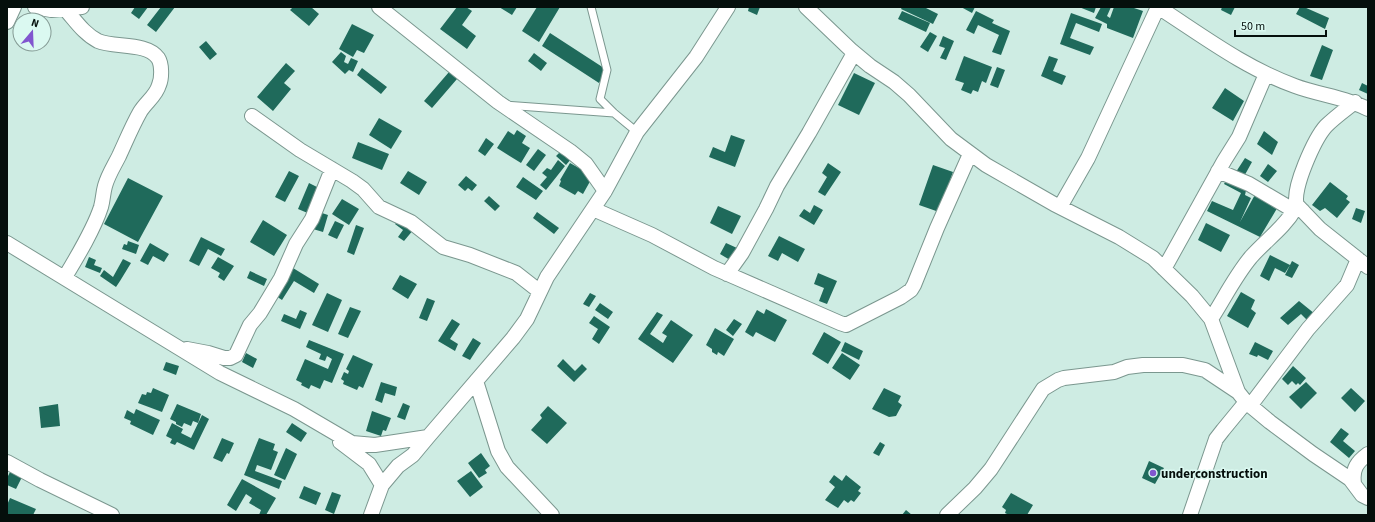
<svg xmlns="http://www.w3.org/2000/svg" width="1375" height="522" font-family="'Source Sans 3',sans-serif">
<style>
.building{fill:#1f6a5b}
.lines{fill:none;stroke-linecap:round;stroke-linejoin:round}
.service-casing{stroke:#7b978f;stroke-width:9}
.minor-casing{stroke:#7b978f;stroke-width:16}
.service{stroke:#fff;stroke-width:7}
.minor{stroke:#fff;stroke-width:14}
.poi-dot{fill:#8156cf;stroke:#dbf9f1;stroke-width:1.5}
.labels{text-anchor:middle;stroke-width:3;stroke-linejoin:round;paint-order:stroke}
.poi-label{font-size:13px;font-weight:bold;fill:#050f0c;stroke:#dbf9f1;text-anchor:start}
</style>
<rect width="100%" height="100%" fill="#ceece3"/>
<path class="building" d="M135,7H148L139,19L131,13Z
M161,7H175L156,32L147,25Z
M293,7H311L319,14L309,26L290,10Z
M457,7H466L472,11L462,25L476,36L467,49L440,29Z
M499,7H517L512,15Z
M537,7H560L539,42L522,31Z
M749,7H760L757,15L748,11Z
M902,7H924L938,14L933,24L901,9Z
M961,7H975L972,13Z
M1079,7H1096L1094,13Z
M1101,7H1111L1107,16L1110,18L1114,7H1131L1143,11L1133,38L1107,28V24L1095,18Z
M1222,7H1235L1231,15L1221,10Z
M1300,7H1304L1329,18L1325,29L1296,14Z
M902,11L930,23L926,32L898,19Z
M976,11L994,20L992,23L1010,31L1001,55L992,52L999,35L978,25L974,34L966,30Z
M1071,13L1102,24L1099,32L1076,23L1070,38L1094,47L1090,55L1060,44Z
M352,24L374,35L364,53L357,50L353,57L339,49Z
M930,32L937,36L928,52L920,47Z
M550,33L607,70L599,83L542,46Z
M943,36L954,41L946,60L940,58L945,48L939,46Z
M206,41L217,54L210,60L199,47Z
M1322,45L1333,50L1322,80L1310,76Z
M341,52L346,56L344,62L348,64L351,58L358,61L353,72L349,70L345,74L332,62Z
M534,53L547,63L541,71L528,61Z
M964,56L992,67L986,83L982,81L978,92L973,90L971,94L961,90L964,83L955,80Z
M1049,56L1058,59L1053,71L1066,76L1062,85L1041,76Z
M286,63L295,71L284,83L291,89L273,111L257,97Z
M997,67L1005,70L998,88L990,85Z
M362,68L387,87L381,94L357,75Z
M449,72L457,79L432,108L424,101Z
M854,73L875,83L859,115L838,105Z
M1362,83L1368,86V94L1359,90Z
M1225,88L1244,101L1233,121L1212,108Z
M379,118L402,131L391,149L369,135Z
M517,130L526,136L522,143L530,148L521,163L497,148L508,131L514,135Z
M1264,131L1278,142L1272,155L1257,144Z
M731,135L745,140L735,167L709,157L713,147L725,152Z
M486,138L494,144L485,156L478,151Z
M358,142L389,154L382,170L352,158Z
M538,149L546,155L534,171L526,165Z
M561,151L571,159L566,165L556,156Z
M1245,158L1252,162L1242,180L1234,175Z
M558,160L565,166L546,190L540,185L547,177L542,173L547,168L551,170Z
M570,163L593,176L583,194L578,191L575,195L559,186L561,181L560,180Z
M828,163L841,172L825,196L818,192L827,177L822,173Z
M1268,164L1277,171L1268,182L1260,176Z
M933,165L953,172L939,212L919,205Z
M289,171L299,176L285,202L275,197Z
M408,171L427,182L419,195L400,183Z
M466,176L477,185L472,191L468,188L465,191L458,185Z
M523,177L543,191L536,200L516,187Z
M1228,177L1247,186L1245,195L1251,198L1240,222L1257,191L1279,205L1260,237L1207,211L1212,201L1233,210L1241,193L1224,184Z
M128,178L163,196L138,242L104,224Z
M1330,182L1348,196L1346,199L1350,202L1337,218L1325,208L1320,211L1312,205Z
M309,183L321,189L310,214L298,209Z
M489,196L500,206L495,211L484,201Z
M342,199L359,209L349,225L332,214Z
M814,205L823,210L814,225L799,216L804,209L810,213Z
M718,206L741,216L732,234L710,223Z
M1356,208L1365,211L1361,223L1352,219Z
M319,212L328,215L323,232L313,229Z
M537,212L559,228L554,234L533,218Z
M400,218L414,229L404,241L398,237L403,230L395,224Z
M263,220L287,235L274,256L250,242Z
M335,221L344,225L337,239L328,235Z
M1206,223L1230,235L1221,252L1198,240Z
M356,225L364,228L354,255L347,252Z
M779,236L805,249L798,262L782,253L778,261L768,256Z
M201,237L225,249L221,256L208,249L199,266L189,261Z
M128,241L139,245L136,254L122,249L124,244L127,245Z
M150,243L169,254L164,262L153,256L148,265L140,261Z
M726,243L737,248L730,260L720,254Z
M1270,255L1290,265L1285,273L1275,268L1269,281L1260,276Z
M89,257L96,260L94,265L102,268L100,273L85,267Z
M218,257L234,266L224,281L218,277L220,273L211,268Z
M123,259L131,263L120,281L116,279L120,281L116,287L100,276L104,270L113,277Z
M1292,261L1299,265L1292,278L1285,275Z
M293,268L319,284L314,293L294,281L282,300L276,296Z
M250,271L267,279L264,286L247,278Z
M818,273L837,281L827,304L819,301L824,288L814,284Z
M400,275L417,284L408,299L392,289Z
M1241,292L1255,300L1251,309L1256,313L1248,328L1227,316Z
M327,293L342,300L328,332L312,325Z
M590,293L596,296L589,307L583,304Z
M427,298L435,301L427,321L419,318Z
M1299,301L1315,314L1309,322L1301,314L1288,325L1280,318Z
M600,303L613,312L608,319L595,310Z
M350,307L361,311L348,338L338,334Z
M766,309L787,320L775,342L756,332L753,337L745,332L757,310L764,314Z
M300,310L307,313L300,329L281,321L284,314L296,319Z
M657,312L663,315L650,334L663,343L667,336L662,333L671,320L693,335L673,363L638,339Z
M594,316L610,327L599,344L592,339L598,329L589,323Z
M452,319L460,324L450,339L458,344L455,351L438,341Z
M734,319L742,324L733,336L726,330Z
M715,328L734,339L724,356L718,352L717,355L712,352V349L706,345Z
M824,332L841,342L828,364L812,354Z
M473,338L481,343L470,360L462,356Z
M309,340L344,354L332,383L324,380L320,389L311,385L309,389L301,385L302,383L296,380L305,359L328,369L332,359L327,356L325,361L319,359L321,354L306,347Z
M845,342L863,351L859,360L841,351Z
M1255,342L1273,351L1268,360L1258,355L1257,357L1249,354Z
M246,353L257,359L253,368L242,362Z
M842,353L860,365L850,380L832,368Z
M353,355L373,364L363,388L359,386L357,390L343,384L344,381L341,379L344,372L348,374L349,371L346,369Z
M563,359L575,371L582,364L587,369L574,382L557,366Z
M166,362L179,366L176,375L163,370Z
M1293,366L1306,378L1300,385L1298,383L1296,385L1292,381L1288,385L1282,379Z
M381,382L397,387L395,396L385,393L382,403L375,400Z
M1306,382L1317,393L1301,409L1289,397Z
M153,388L169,395L162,412L138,403L142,394L146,395L147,392L151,393Z
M884,388L901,396L898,402L902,405L896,416L889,417L872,409Z
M1351,388L1365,401L1355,412L1341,398Z
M403,403L410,406L405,420L397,417Z
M58,404L60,426L41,428L39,407Z
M177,404L201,414L198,423L193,421L191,426L184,423L182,427L176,424V422L170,419Z
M548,406L567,423L547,444L531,430L542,418L540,415Z
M136,409L160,420L153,435L130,424L131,421L124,418L127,410L134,414Z
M372,411L391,418L386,431L383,430L381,436L366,431Z
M202,415L209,419L194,450L177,442L175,445L170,443L172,439L166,436L172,423L183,429L181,433L191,438Z
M292,423L307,433L301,442L286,432Z
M1341,428L1349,434L1343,441L1355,451L1349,458L1330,442Z
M222,438L234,443L229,454L227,453L222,462L213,458Z
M259,438L275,444L273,450L278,452L271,470L257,465L255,471L282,481L279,489L244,475Z
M880,442L885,445L879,456L873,453Z
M286,448L297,454L285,480L274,475Z
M481,453L490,466L485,470L487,473L479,478L468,463Z
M1149,461L1164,468L1155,484L1142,478Z
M471,471L483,487L470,497L457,481Z
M10,472L22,477L16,489L7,485V478Z
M834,475L842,481L846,475L861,487L858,491L861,493L854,502L851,500L848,503L844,500L838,508L825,500L835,487L829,482Z
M242,479L276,498L266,515H259L261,510L249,503L252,498L246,494L236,511L227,505Z
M304,486L321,493L316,505L299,498Z
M332,492L341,495L334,514L325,510Z
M1011,493L1033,505L1027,515H1009L1005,513L1006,510L1002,507Z
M10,498L36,509L33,515H7V505Z
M906,510L912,515H902Z"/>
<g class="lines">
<g class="service-casing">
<path id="service" d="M591,7L607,70L600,99L614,113L637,132
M506,105L614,113"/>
</g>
<g class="minor-casing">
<path id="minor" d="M35,7L51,10L82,7
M379,7L498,102L570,151L586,164L605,191
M806,7L852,51L870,66L894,82L909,95L951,139L986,165L1054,204L1119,237L1153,258L1192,296L1211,319L1238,392L1246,402L1270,422L1313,454L1350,479L1362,495L1368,498
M1158,7C1203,36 1245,68 1295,86C1319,95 1345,97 1368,109
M7,22L14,7
M1355,102C1345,110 1335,117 1326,126C1315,138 1291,190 1297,205L1320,229L1368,267
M252,116L300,150L352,181L363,189L379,207L411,222L443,247L470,255L516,273L539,291
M1218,171L1249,184L1288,207L1303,211
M1060,207L1088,158L1158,7
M593,209L652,235L714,268L840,323L846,325L901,297L911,290L914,285L937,228L970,154
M7,243L220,373L294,409L352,443L375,445L428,437
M1164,269L1224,161L1239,137L1266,74
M727,274L742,253L766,209L777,186L809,133L854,53
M65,277C77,257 94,229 101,207C103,200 103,193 105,186C108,175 114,166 119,156C126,141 132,126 140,112C146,102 156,96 159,85C162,78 162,64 158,58C147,42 114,48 98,41C84,34 75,20 65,9
M1211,319C1224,299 1235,276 1251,257C1266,240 1284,228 1295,209
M187,349L208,353L224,358H230L236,355L250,325L260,313L281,278L296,244L312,219L332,169
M476,381L498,451L507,467L552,515
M1250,406L1308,329L1347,285L1358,259
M340,442L369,464L382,485
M7,462L40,480L112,515
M1354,483C1352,469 1357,462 1368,454
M371,515L382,485L398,466L413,455L428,437L513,338L527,319L547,277L605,191L637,132L696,57L728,7
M947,515L975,488L991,469L1043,389L1058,380L1064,378L1114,372L1127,367L1143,365H1183L1205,370L1238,392
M1190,515L1216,439L1223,430L1246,402"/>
</g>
<use href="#service" class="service"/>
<use href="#minor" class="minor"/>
</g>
<circle class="poi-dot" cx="1153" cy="473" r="4"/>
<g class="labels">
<g class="poi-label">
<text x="1161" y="478">underconstruction</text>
</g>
</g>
<rect width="1375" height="522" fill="none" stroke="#050f0c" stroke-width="16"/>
<g transform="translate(32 32) rotate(19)"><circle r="19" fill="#dbf9f1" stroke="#859b95"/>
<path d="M0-3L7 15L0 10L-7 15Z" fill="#8156cf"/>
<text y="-6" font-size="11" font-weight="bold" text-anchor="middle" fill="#050f0c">N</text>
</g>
<path d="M1235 30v6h91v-6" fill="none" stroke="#050f0c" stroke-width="2"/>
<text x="1241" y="30" font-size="12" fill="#050f0c" stroke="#dbf9f1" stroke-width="3" paint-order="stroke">50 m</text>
</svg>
